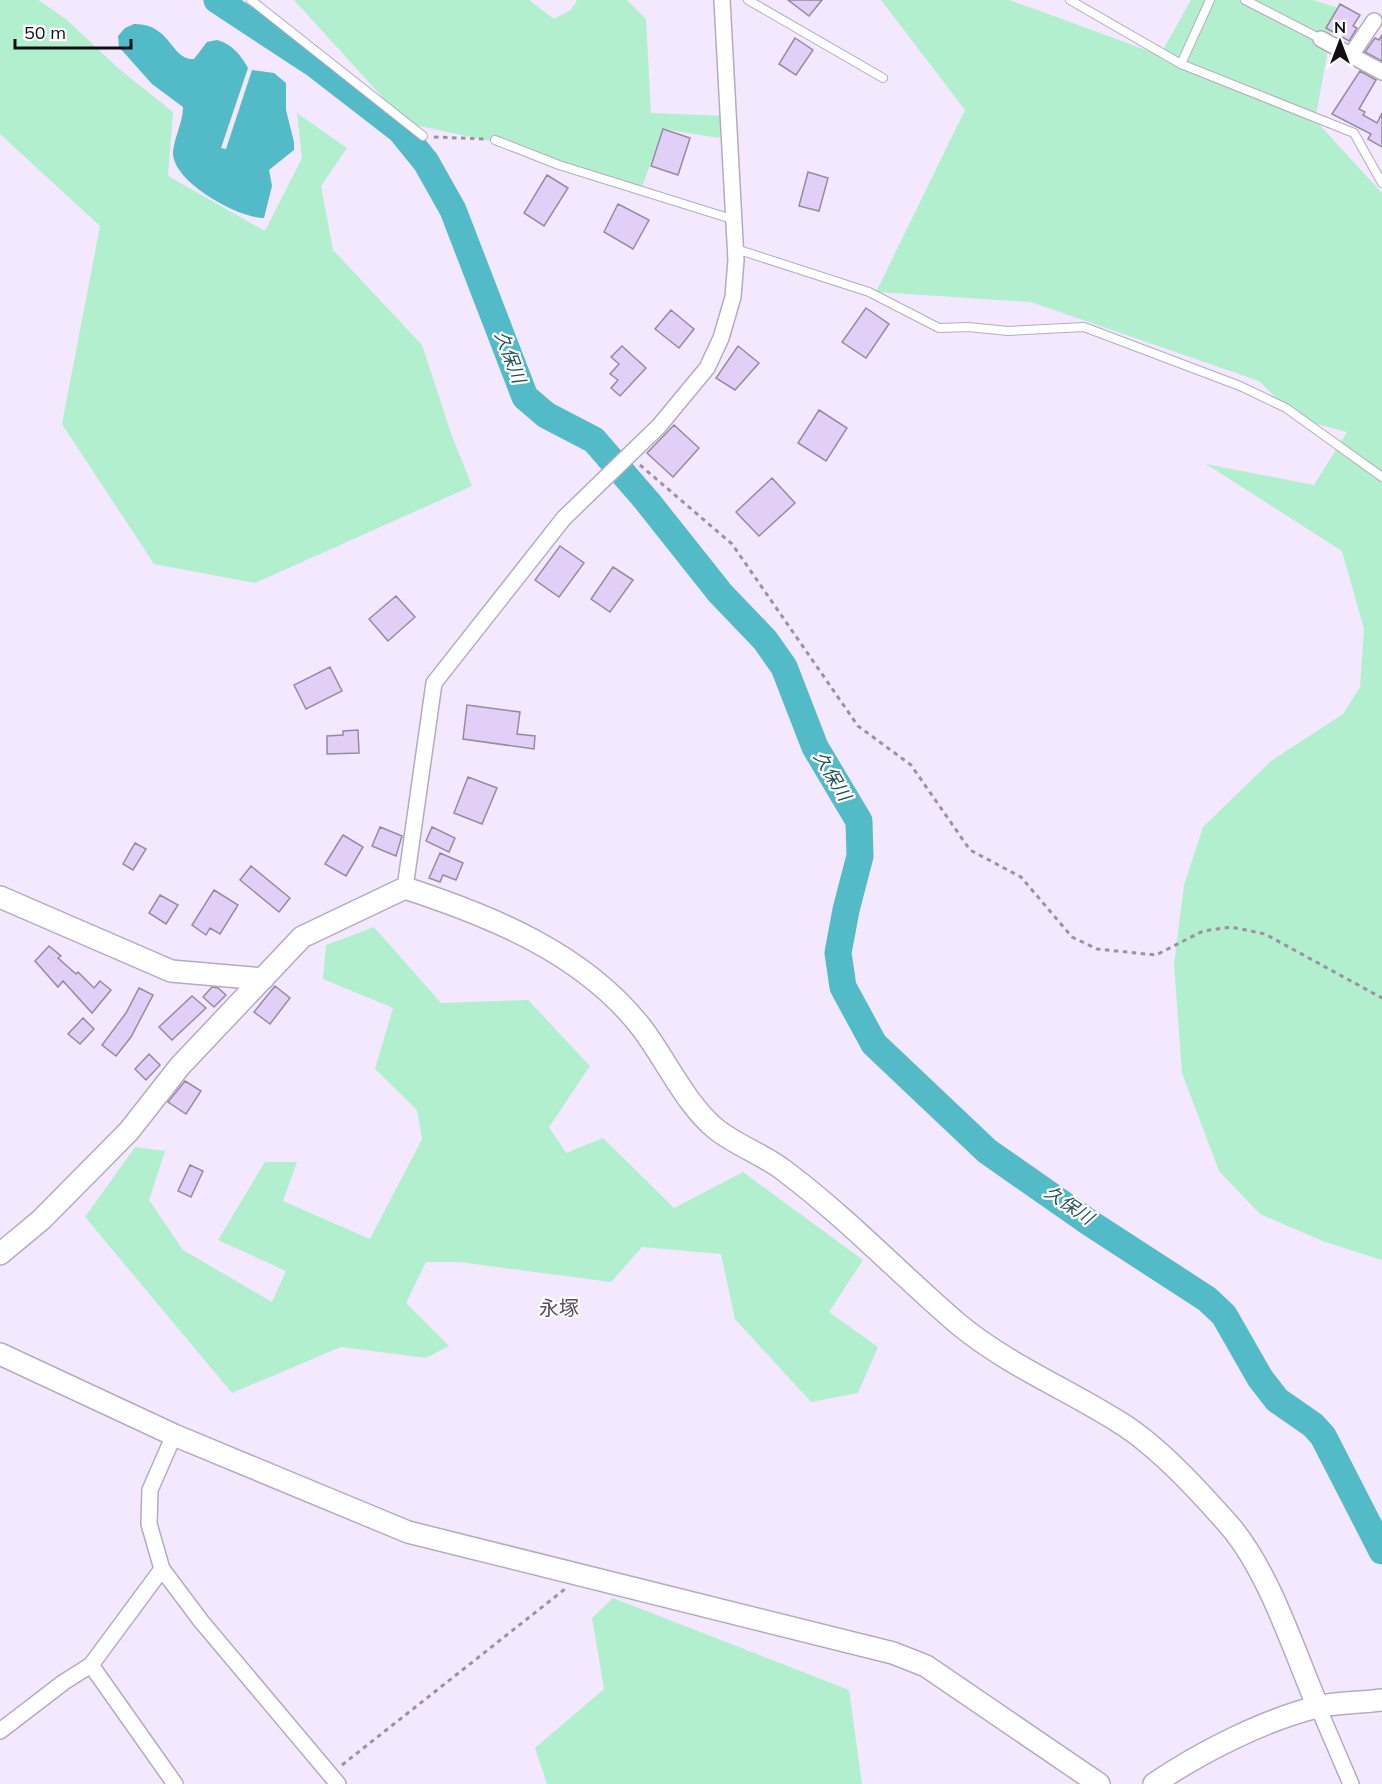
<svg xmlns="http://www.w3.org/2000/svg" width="1382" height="1784" font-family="Mulish,'Noto Sans JP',sans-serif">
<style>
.green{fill:#b2efcf}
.water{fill:#53bbc8}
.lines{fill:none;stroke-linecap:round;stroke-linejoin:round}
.river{stroke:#53bbc8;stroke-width:27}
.building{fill:#e2cff7;stroke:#958b9f;stroke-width:1.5}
.lane-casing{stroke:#b5abc0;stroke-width:10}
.street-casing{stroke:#b5abc0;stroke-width:18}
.secondary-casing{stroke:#b5abc0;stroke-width:24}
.path{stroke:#9a92a2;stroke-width:3;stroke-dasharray:4.5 4.5;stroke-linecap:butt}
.lane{stroke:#fff;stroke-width:8}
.street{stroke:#fff;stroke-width:15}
.secondary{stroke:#fff;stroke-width:21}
.labels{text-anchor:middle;stroke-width:4.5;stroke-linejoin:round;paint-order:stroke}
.water-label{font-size:18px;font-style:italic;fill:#255358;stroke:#fff}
.quarter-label{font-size:20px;fill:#564d60;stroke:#fff}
</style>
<rect width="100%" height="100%" fill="#f3e8fe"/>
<path class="green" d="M0,0H38L66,19L118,68L173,112L168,176L265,231L302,158L297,113L347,148L321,186L333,250L422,345L452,436L472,486L255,583L154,564L62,424L100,226L0,134Z
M294,0H529L554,19L571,10L577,0H627L646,19L651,113L729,116L719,138L663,129L641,190L508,145L406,123Z
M881,0H1010L1160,55L1191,0H1313L1336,7L1315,120L1382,193V1260L1325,1242L1260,1214L1219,1171L1182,1073L1174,964L1184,885L1203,827L1271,761L1343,714L1360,687L1364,629L1342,551L1206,464L1314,485L1347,432L1298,419L1259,381L1031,302L876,292L965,110Z
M374,927L441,1003L528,1000L590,1066L549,1127L566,1153L603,1138L674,1208L743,1172L863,1260L829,1312L878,1347L858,1393L811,1402L735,1319L721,1254L642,1247L611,1282L459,1262H426L406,1303L449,1346L426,1358L341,1347L232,1393L85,1217L135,1147L165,1151L149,1200L183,1250L272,1302L286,1271L218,1240L265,1162H297L283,1201L370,1239L422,1139L417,1110L375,1069L393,1008L323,979L326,945Z
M613,1598L849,1690L862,1784H547L535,1748L604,1689L592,1618Z"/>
<path class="water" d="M134,24C171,23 171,61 194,59L207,42L217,40C232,44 241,55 248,68L221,148L226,149L252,70L274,73L286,83V110L294,142V150L269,170L272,186L264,218C238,218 173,182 173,153C174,137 183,123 183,107L152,84L119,47L118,36L125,28Z"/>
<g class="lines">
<path class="river" d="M217,0L316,65L400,130L426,162L453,210L525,397L546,415L594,440L647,501L720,593L765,640L784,667L815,747L859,821L860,856L846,910L838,953L843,987L874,1044L987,1151L1090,1223L1207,1299L1224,1315L1260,1378L1277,1400L1313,1425L1323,1436L1382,1551"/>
</g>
<path class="building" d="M788,0H822L809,16Z
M1340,4L1360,15L1353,26L1357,28L1349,41L1326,28Z
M1382,35V61L1365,52L1375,38L1379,40Z
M795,38L813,50L796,75L779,64Z
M1360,71L1376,80L1359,109L1365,112L1363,115L1377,123L1382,113V147L1368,139L1371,134L1332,114Z
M663,129L690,138L678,175L651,166Z
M808,172L828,178L819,211L799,206Z
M547,175L568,188L544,226L524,213Z
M618,204L649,220L633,249L604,232Z
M866,308L889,324L866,358L842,342Z
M671,310L694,329L679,348L655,329Z
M622,346L646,368L620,396L611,388L618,380L610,374L619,364L611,357Z
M738,346L759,363L735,390L716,378Z
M819,410L847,428L826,461L798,443Z
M674,425L699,448L673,477L647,453Z
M772,478L795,503L759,536L736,512Z
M560,546L584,563L559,597L535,580Z
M613,567L633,580L610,612L591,599Z
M396,596L415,617L388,641L369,619Z
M330,667L342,691L306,709L294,685Z
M467,705L520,712L517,734L535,736L534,749L463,739Z
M358,730L359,753L327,754V736L343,735V731Z
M468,777L497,788L482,824L454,813Z
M380,827L402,836L396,856L372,846Z
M432,827L455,838L449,852L426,841Z
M343,835L363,847L346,876L325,864Z
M135,843L146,849L133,870L123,864Z
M440,853L463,863L456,880L443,875L440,882L429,878Z
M251,866L290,898L279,912L240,880Z
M214,890L238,905L220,934L210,928L206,935L192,925Z
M160,895L178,905L166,924L149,913Z
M49,946L61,956L58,958L76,974L78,972L94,988L100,981L111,990L92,1013L63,981L58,987L35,961Z
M275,986L290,998L270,1024L254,1012Z
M212,987L218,988L226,995L214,1007L203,997Z
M139,988L153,995L131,1037L116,1056L102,1045L126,1013Z
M192,996L206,1008L172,1040L159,1027Z
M83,1018L94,1029L80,1044L68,1034Z
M149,1054L160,1065L146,1080L135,1069Z
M185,1081L201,1091L186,1114L168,1102Z
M190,1165L203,1171L191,1197L178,1191Z"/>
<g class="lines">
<g class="lane-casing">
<path id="lane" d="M251,0L423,136
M748,0L883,78
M1070,0L1181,64L1354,133L1382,183
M1245,0L1321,39
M1181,64L1210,0
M495,140L559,165L735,220
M736,249L869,292L939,328L968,327L1008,331L1084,327L1240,386L1286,408L1382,477"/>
</g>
<g class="street-casing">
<path id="street" d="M1321,39L1382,72
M1351,55L1374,21
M405,888L434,683L564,518L659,426L707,368L721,338L733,297L736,260L722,0
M174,1435L150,1490L149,1524L162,1569L201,1621L338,1784
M162,1569L91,1665L175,1784
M1318,1707L1351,1784
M0,1731L64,1682L91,1665"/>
</g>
<g class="secondary-casing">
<path id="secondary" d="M0,897L171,971L263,979
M0,1254L41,1220L129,1131L180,1066L302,937L405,888C491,916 583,953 641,1027C665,1058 686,1105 716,1129C737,1146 765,1155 786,1172C847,1218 899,1273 957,1323C1006,1364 1065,1388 1119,1422C1158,1446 1199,1491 1229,1525C1269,1571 1294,1651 1318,1707
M0,1354L174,1435L408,1532L893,1653L926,1666L1099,1784
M1154,1784C1199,1753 1264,1720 1317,1707C1338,1702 1361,1703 1382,1700"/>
</g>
<path class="path" d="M434,137L484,139
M640,465L732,544L858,726L911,765L970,850L1021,877L1072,937L1097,949L1156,955L1203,931L1231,927L1265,934L1382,998
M342,1765L565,1589"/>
<use href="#lane" class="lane"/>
<use href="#street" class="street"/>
<use href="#secondary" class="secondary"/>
</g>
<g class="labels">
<g class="water-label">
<text transform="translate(510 357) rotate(69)" y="6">久保川</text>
<text transform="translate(832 776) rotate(59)" y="6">久保川</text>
<text transform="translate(1069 1205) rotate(34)" y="6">久保川</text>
</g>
<g class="quarter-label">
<text x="559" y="1315">永塚</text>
</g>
</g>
<g transform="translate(1340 42)" stroke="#ffffff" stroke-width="4.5" paint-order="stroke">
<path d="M0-4.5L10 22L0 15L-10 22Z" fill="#120e15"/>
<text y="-9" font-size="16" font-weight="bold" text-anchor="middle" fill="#120e15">N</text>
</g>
<path d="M15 39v9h116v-9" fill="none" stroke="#120e15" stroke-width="3"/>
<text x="24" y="39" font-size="18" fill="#120e15" stroke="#ffffff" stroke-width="4.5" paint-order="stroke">50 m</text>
</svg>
